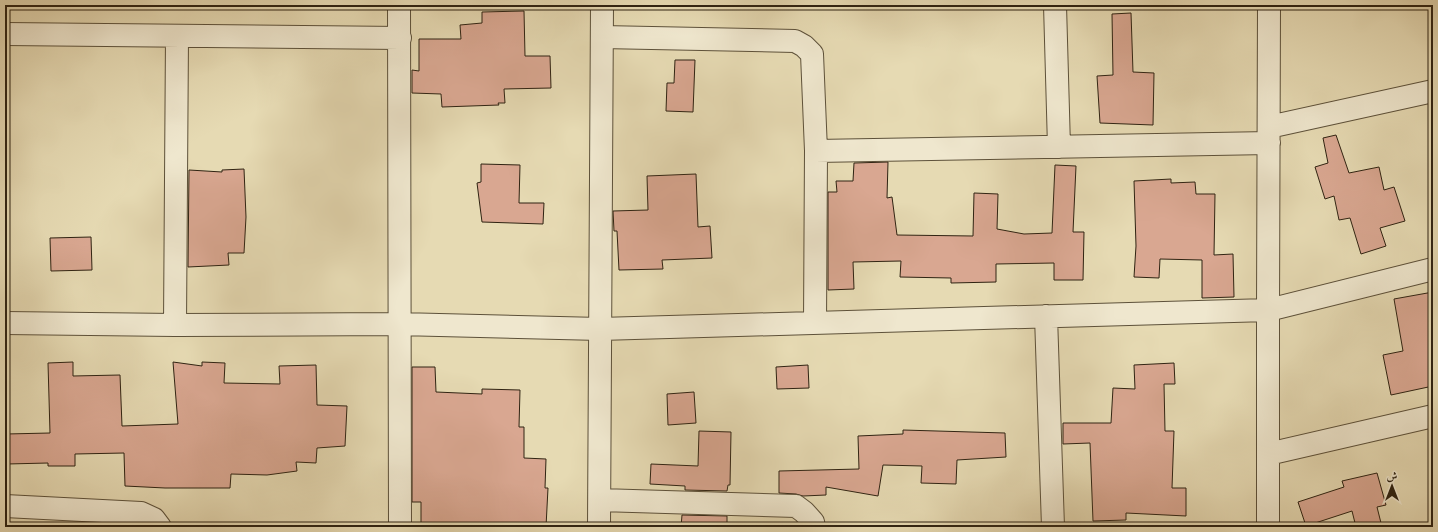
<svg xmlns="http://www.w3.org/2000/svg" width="1438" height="532" font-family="'IM FELL Double Pica',Amiri,serif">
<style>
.building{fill:#d9a791;stroke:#2f2312}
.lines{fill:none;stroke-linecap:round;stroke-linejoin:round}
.minor-casing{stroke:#5d513a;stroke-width:24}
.minor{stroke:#efe7ce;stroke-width:22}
</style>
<rect width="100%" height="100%" fill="#e6dab3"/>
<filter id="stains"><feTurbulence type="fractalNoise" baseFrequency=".005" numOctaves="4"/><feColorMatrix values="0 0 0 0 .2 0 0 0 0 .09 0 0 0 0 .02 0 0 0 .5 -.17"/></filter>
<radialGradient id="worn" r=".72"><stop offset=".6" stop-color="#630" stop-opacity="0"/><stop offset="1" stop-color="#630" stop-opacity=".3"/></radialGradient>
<path class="building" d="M524,11L525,56H550L551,88L504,89L505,103H498L499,105L442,107L441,94L412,93V70L419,71V39H461L460,25L482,23V12Z
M1131,13L1133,72L1154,73L1153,125L1100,123L1097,76L1113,75L1112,14Z
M675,60H695L693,112L666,111L667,83H674Z
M1336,135L1349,173L1379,167L1384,190L1394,187L1405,221L1380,228L1386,246L1361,254L1350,218L1339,220L1334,196L1325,199L1315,167L1328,163L1323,138Z
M888,162L887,198L892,197L897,235L973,236L974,193L998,194L997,229L1024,234L1052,233L1055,165L1076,166L1073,232H1084L1083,280H1054V263L996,264V282L951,283V278L900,277L901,261L853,262L854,289L828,290V192H837L836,181H853L854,163Z
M481,164L520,165L519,203H544L543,224L482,222L477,183L481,182Z
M244,169L246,217L244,253H228L229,265L188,267L189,170L222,172V170Z
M696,174L698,227L710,226L712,258L662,260L663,269L619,270L617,231H614L613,211L648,210L647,176Z
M1171,179V183L1195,182L1196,194H1215L1214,255L1233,254L1234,297L1202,298V260L1160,259L1159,278L1134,277L1136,246L1134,181Z
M91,237L92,270L51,271L50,238Z
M1433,292V386L1391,395L1383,355L1403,351L1394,299Z
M73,362V376L120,375L122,426L178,424L173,362L202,366V362L225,363L224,383L280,384L279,366L316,365L317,405L347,406L345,446L317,448L316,463L296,462L297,471L267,475L231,474L230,488H165L125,486L124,453L75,454V466H48V463L7,464L6,434L50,433L48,363Z
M1174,363L1175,384H1164L1165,431H1174L1172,488H1186V516L1126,513V520L1093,521L1090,443L1063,444V423H1111L1113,388L1135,389L1134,365Z
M808,365L809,388L777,389L776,367Z
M412,367H435L436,392L482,394V389L520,390L519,427H524V458L546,459L545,488H548L546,527H421V502H412Z
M694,392L696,423L668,425L667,394Z
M903,430L1005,433L1006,457L957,460L956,484L921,483L922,466L883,465L878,496L826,487V495L803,496L796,494L779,493V471L859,469L858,436L903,434Z
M699,431L731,432L730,485H728L727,491L685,490V486L650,484L651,464L698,466Z
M1377,473L1386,505L1377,507L1382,527H1356L1352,511L1306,526L1298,502L1344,487L1342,481Z
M682,515L727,516V527H681Z"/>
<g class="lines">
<g class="minor-casing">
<path id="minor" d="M399,5L400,527
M1055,5L1059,147
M5,34L400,38
M602,37L795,41L804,46L812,54L816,151L815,323
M1269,127L1433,91
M816,151L1269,143
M1046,316L1053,527
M5,323L175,325L399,324L600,329L1268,310L1433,269
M175,325L177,36
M1268,454L1433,416
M600,500L796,506L804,512L813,522L814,527
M5,506L141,513L154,519L160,527
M599,527L602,5
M1268,527V310L1269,5"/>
</g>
<use href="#minor" class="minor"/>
</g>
<rect width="1438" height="532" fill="none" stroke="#e6dab3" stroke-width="20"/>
<rect x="6" y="6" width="1426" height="520" fill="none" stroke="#2f2312" stroke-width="2"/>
<rect x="10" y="10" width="1418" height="512" fill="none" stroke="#2f2312"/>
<g transform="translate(1392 486)" stroke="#efe7ce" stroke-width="3" paint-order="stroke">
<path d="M0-3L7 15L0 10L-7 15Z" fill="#2f2312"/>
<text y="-6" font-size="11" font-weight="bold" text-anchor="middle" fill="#2f2312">ش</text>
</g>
<rect width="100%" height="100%" filter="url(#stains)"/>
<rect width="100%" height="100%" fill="url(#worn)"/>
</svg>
